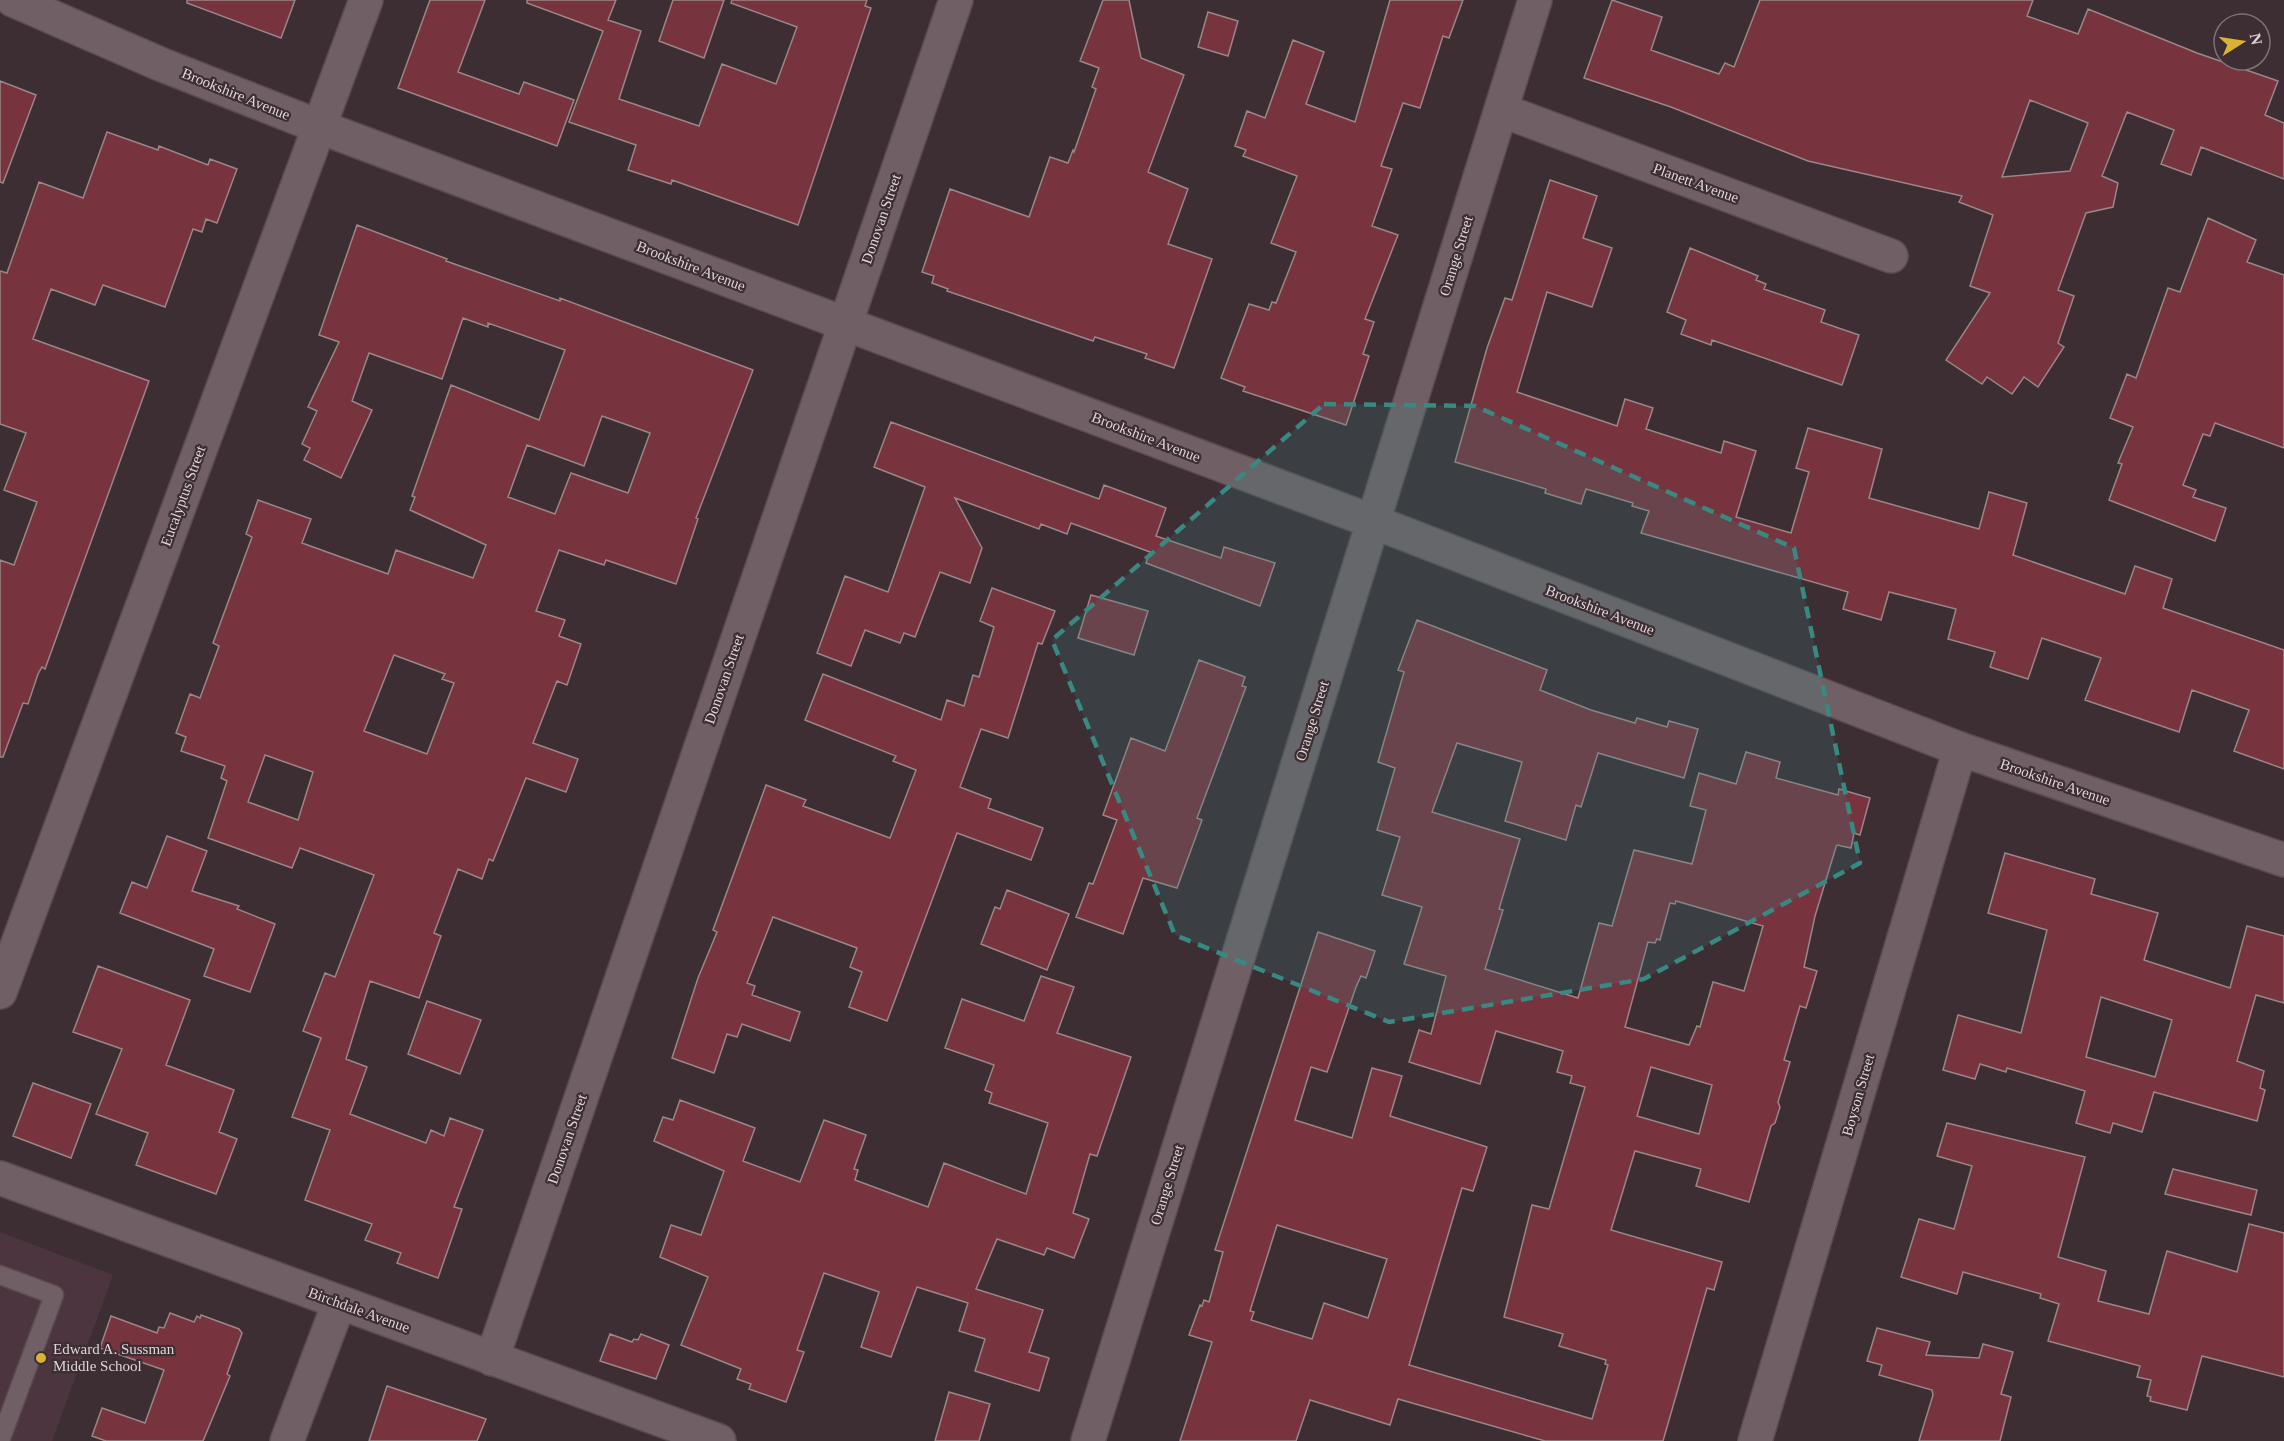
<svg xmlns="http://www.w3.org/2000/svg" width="2284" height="1441" font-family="Georgia,serif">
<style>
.built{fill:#4c353f}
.building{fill:#77343f;stroke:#9a8587;stroke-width:1.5;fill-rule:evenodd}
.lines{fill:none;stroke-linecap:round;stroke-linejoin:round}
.lane-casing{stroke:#584b51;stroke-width:21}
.street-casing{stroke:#584b51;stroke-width:36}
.secondary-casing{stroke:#584b51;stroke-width:36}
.lane{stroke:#715f66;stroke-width:18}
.street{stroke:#715f66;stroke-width:33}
.secondary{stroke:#715f66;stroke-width:33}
.marked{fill:#398983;fill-opacity:0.2;stroke:#398983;stroke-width:4.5;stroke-dasharray:12 8;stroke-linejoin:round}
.poi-dot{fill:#dcb233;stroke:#3d2e34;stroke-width:2}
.labels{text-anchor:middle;stroke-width:4.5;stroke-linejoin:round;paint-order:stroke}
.street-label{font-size:15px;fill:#dfd5d9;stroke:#3d2e34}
.poi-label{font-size:15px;fill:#dfd5d9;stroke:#3d2e34;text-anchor:start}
</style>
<rect width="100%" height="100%" fill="#3d2e34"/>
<path class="built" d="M0,1232L113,1275L52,1441H0Z"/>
<path class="building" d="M187,0H295L281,38L187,3Z
M430,0H485L458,72L519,94L524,82L574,100L557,146L398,88Z
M527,0H616L608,20L641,31L619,99L699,126L722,64L776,84L797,27L731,3L732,0H867L865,6L871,8L798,225L672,180L671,184L628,170L636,145L569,122L603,31L527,3Z
M673,0H724L704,58L659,41Z
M1103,0H1129L1141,58L1184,75L1148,172L1188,189L1168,244L1212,259L1174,368L1145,358L1147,354L1095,337L1093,341L947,291L948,289L932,283L934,276L922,272L950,189L1029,217L1050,157L1068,163L1073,150L1074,152L1096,89L1092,87L1099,68L1080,61Z
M1390,0H1463L1449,38L1443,36L1420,108L1403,103L1381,166L1392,169L1372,226L1398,235L1365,319L1374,322L1363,354L1369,356L1346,425L1243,391L1245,387L1221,378L1249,304L1269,310L1272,302L1276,303L1296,252L1271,243L1297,176L1243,156L1246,150L1235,146L1247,111L1265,118L1293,40L1324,52L1306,104L1355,122Z
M1612,0L1662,17L1651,50L1719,74L1725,63L1734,67L1760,0H2033L2027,16L2078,34L2088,9L2197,53L2278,81L2265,115L2284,123V179L2201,147L2191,175L2161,164L2174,130L2127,112L2102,176L2118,183L2113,207L2086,213L2058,290L2074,296L2058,343L2064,347L2038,387L2024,377L2012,394L1987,377L1982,384L1946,360L1990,293L1970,286L1993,215L1959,202L1962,196L1808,161L1671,107L1584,78ZM2030,100L2088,123L2070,171L2002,177Z
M1208,12L1238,21L1228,56L1198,47Z
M0,81L36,95L3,183L0,182Z
M107,132L158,150L159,146L208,165L210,159L237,169L217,223L206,219L202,232L193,229L165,307L103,285L95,305L51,289L33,339L149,381L45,669L42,667L38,674L28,704L23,703L3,757H0V560L14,565L37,502L4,490L26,433L0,424V271L7,273L39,182L83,198Z
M1550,180L1597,196L1583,238L1612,248L1592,307L1547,292L1517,392L1617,426L1625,399L1653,408L1646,429L1721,453L1724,441L1756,451L1736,517L1791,533L1809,472L1796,468L1808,428L1882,449L1869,498L1979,529L1989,492L2027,503L2013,555L2125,594L2135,566L2172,579L2163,608L2284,650V769L2234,751L2249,710L2192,690L2179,732L2085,700L2101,658L2042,638L2028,679L1990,667L1995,652L1948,639L1956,609L1889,592L1881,620L1843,609L1848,592L1641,533L1649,511L1632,506L1633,503L1586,489L1581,504L1545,493L1546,489L1455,462L1487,348L1505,298L1512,300Z
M2208,218L2256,240L2247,262L2284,275V448L2215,423L2210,436L2203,434L2183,485L2196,490L2193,497L2226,508L2215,541L2109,500L2122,464L2118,463L2133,427L2110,418L2127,374L2136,378L2168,288L2180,292Z
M357,225L447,259L446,261L560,301V298L753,370L696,518L698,519L676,584L606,560L604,565L559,550L536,611L565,620L559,636L581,644L567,685L557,681L533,743L578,759L566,792L526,778L493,861L489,859L482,879L458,869L434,933L441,936L419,998L370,981L346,1059L367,1067L350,1114L426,1143L431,1130L444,1136L450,1118L483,1130L454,1207L462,1209L438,1278L397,1263L401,1253L365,1240L372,1224L305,1200L330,1130L292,1117L321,1038L303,1031L325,973L335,977L374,875L300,848L292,868L208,838L227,781L221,778L225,766L181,751L186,737L176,733L190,694L200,698L219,646L213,643L252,537L246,534L258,500L311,519L302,543L388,574L396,550L473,578L486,545L410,510L415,497L412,496L451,385L539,420L565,350L488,323V327L463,318L442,379L369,353L352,401L372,410L341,478L304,460L310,448L302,444L317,411L308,407L339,342L319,335ZM602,416L650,433L628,493L571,473L555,514L508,497L527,445L584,466ZM394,655L445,674L442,679L454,683L427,754L364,731ZM265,755L313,772L298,820L248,802Z
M1690,248L1758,276L1756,280L1766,284L1764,289L1825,310L1821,322L1859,335L1842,385L1712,340L1711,345L1681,334L1686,320L1667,312Z
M891,422L1099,499L1104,485L1166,508L1156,536L1221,558L1224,547L1275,563L1260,606L1146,563L1150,552L1071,523L1067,534L1041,524L1039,529L955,498L982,548L970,583L940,572L915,637L904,633L900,643L865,630L851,666L817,653L845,576L888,592L925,487L874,467Z
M992,588L1055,611L1042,644L1038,643L1008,738L981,729L960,787L991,799L988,808L1043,828L1031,860L957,833L887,1021L849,1007L862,972L850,967L857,948L773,917L747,983L755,986L752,995L800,1012L790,1041L742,1024L737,1037L727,1034L714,1073L672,1058L698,978L717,932L713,930L766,785L806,800L803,806L890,838L916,770L893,761L896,756L805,720L823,674L941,720L947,700L964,706L973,675L979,677L994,627L980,621Z
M1091,595L1148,611L1134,655L1078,638Z
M1417,620L1547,670L1540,690L1591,710L1635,723L1637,718L1667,727L1669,721L1698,729L1684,778L1598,753L1581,807L1576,805L1566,840L1505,821L1522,762L1457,743L1432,812L1520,839L1499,909L1503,910L1485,969L1578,998L1599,923L1612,926L1634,850L1692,864L1706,810L1690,806L1699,773L1736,784L1746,752L1780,762L1776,778L1838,795L1839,789L1870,798L1860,835L1854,833L1851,848L1837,845L1836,847L1815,916L1804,967L1817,971L1806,1008L1800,1006L1784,1060L1790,1062L1778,1102L1780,1107L1775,1123L1771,1126L1749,1202L1696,1186L1701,1169L1635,1151L1611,1230L1722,1262L1714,1290L1707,1288L1663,1441H1545L1398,1399L1390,1425L1310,1400L1296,1441H1180L1212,1342L1189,1335L1200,1305L1202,1306L1204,1300L1209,1302L1223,1252L1215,1250L1318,932L1375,951L1366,978L1361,976L1356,987L1327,1072L1311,1067L1295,1120L1352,1138L1372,1068L1402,1076L1390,1116L1487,1147L1473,1191L1462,1188L1409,1365L1592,1419L1608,1365L1605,1364L1606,1360L1559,1346L1563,1334L1504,1317L1532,1205L1549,1209L1585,1087L1570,1083L1572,1076L1557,1072L1563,1051L1496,1031L1480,1084L1409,1062L1419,1030L1431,1034L1446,976L1404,964L1422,907L1382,895L1400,837L1377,830L1395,768L1378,762L1404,672L1398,670ZM1676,901L1763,926L1744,991L1713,982L1700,1027L1697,1026L1689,1045L1625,1027L1648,942L1655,943L1657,939L1660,940L1670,903L1675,904ZM1651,1067L1712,1085L1699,1134L1637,1116ZM1277,1225L1387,1259L1368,1318L1324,1303L1312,1339L1251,1320L1254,1312L1250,1311Z
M1199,660L1245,677L1242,686L1246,687L1197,818L1202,820L1177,888L1143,878L1123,934L1076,917L1089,883L1093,884L1117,820L1103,815L1131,738L1165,751Z
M167,836L207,851L192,891L239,906L237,909L275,924L250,992L204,976L214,949L120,913L132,882L147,888Z
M2005,853L2095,879L2091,894L2158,913L2144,960L2230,988L2247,926L2284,936V1003L2256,995L2237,1061L2264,1071L2260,1088L2265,1090L2257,1121L2154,1092L2142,1132L2113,1123L2110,1133L2076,1123L2085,1091L2007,1068L2006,1072L1980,1064L1975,1079L1943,1070L1958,1015L2021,1033L2047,930L1988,913ZM2101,997L2172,1020L2155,1077L2086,1057Z
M1007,890L1069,914L1047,970L981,944L995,907L1000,909Z
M98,966L190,1000L166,1065L234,1090L219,1132L237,1139L216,1194L136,1165L148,1133L96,1114L122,1049L73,1032Z
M1041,976L1074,987L1057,1033L1131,1057L1097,1156L1090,1154L1073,1213L1089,1219L1074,1258L1047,1248L1044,1255L997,1239L976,1289L1043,1310L1029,1352L1049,1358L1039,1391L975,1371L985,1339L959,1331L968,1303L917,1287L891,1357L861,1347L879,1292L824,1273L797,1350L804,1352L786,1402L749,1389L751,1384L737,1379L741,1369L681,1345L708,1277L660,1257L671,1225L701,1235L724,1171L654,1141L663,1117L673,1120L680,1100L755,1128L743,1161L800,1182L824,1120L866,1135L854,1169L858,1170L855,1180L928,1207L944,1163L1026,1194L1048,1123L989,1103L992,1093L985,1090L994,1065L945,1048L962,999L1024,1021Z
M427,1001L481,1020L460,1074L408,1054Z
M33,1083L91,1104L71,1158L13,1136Z
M1947,1123L2085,1157L2058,1257L2106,1271L2098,1301L2149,1314L2167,1251L2237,1272L2249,1224L2284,1233V1377L2202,1356L2187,1410L2150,1401L2151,1397L2147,1396L2151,1380L2137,1377L2140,1366L2048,1341L2059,1304L2040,1298L2041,1294L1963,1272L1957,1294L1901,1277L1919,1219L1954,1229L1972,1166L1937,1156Z
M2173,1169L2257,1190L2251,1215L2165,1194Z
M170,1313L194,1322L197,1316L200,1318L201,1315L239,1329L242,1333L227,1374L230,1376L203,1441H106L92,1436L102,1408L145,1423L164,1370L100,1348L111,1316L157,1333L159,1327L164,1328Z
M1877,1328L1930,1342L1926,1355L1979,1358L1983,1344L2013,1352L2001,1394L2011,1397L2000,1441H1919L1933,1395L1932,1390L1879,1375L1882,1365L1867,1361Z
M610,1334L632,1342L634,1339L638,1340L641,1334L669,1345L656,1379L600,1361Z
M387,1386L486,1419L477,1441H369Z
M949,1392L990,1404L979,1441H935Z"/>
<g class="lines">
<g class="lane-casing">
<path id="lane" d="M0,1275L54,1295L0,1441"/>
</g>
<g class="street-casing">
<path id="street" d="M1501,110L1891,256
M0,992L366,0
M492,1359L956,0
M287,1441L339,1303
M1088,1441L1535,0
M1755,1441L1960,749"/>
</g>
<g class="secondary-casing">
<path id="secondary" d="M13,0L160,64L320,127L1374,522L1960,749L2284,860
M0,1178L719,1441"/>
</g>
<use href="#lane" class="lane"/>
<use href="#street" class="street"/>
<use href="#secondary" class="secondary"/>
</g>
<path class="marked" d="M1324,404L1475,406L1794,548L1860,863L1644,979L1389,1022L1175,935L1052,640Z"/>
<circle class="poi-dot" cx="41" cy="1358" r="6"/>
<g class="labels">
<g class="street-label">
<text transform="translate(236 94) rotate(22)" y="5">Brookshire Avenue</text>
<text transform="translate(1696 183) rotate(20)" y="5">Planett Avenue</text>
<text transform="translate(881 219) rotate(-71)" y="5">Donovan Street</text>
<text transform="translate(1456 256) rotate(-73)" y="5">Orange Street</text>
<text transform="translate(691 266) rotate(21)" y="5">Brookshire Avenue</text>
<text transform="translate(1146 437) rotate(21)" y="5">Brookshire Avenue</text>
<text transform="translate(183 496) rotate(-70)" y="5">Eucalyptus Street</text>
<text transform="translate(1600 610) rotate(21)" y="5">Brookshire Avenue</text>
<text transform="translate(724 679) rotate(-71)" y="5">Donovan Street</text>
<text transform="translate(1312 721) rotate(-73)" y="5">Orange Street</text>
<text transform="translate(2055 782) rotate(19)" y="5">Brookshire Avenue</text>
<text transform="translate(1858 1095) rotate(-74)" y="5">Boyson Street</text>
<text transform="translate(567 1139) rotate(-71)" y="5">Donovan Street</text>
<text transform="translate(1167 1185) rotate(-73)" y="5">Orange Street</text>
<text transform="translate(359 1310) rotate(20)" y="5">Birchdale Avenue</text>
</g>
<g class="poi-label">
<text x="53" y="1354">Edward A. Sussman<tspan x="53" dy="17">Middle School</tspan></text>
</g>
</g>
<g transform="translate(2242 42) rotate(78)"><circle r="28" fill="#3d2e34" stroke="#7e7176" stroke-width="1.5"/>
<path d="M0-4.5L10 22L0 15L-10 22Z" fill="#dcb233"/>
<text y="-9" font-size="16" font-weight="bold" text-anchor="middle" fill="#dfd5d9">N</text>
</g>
</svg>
